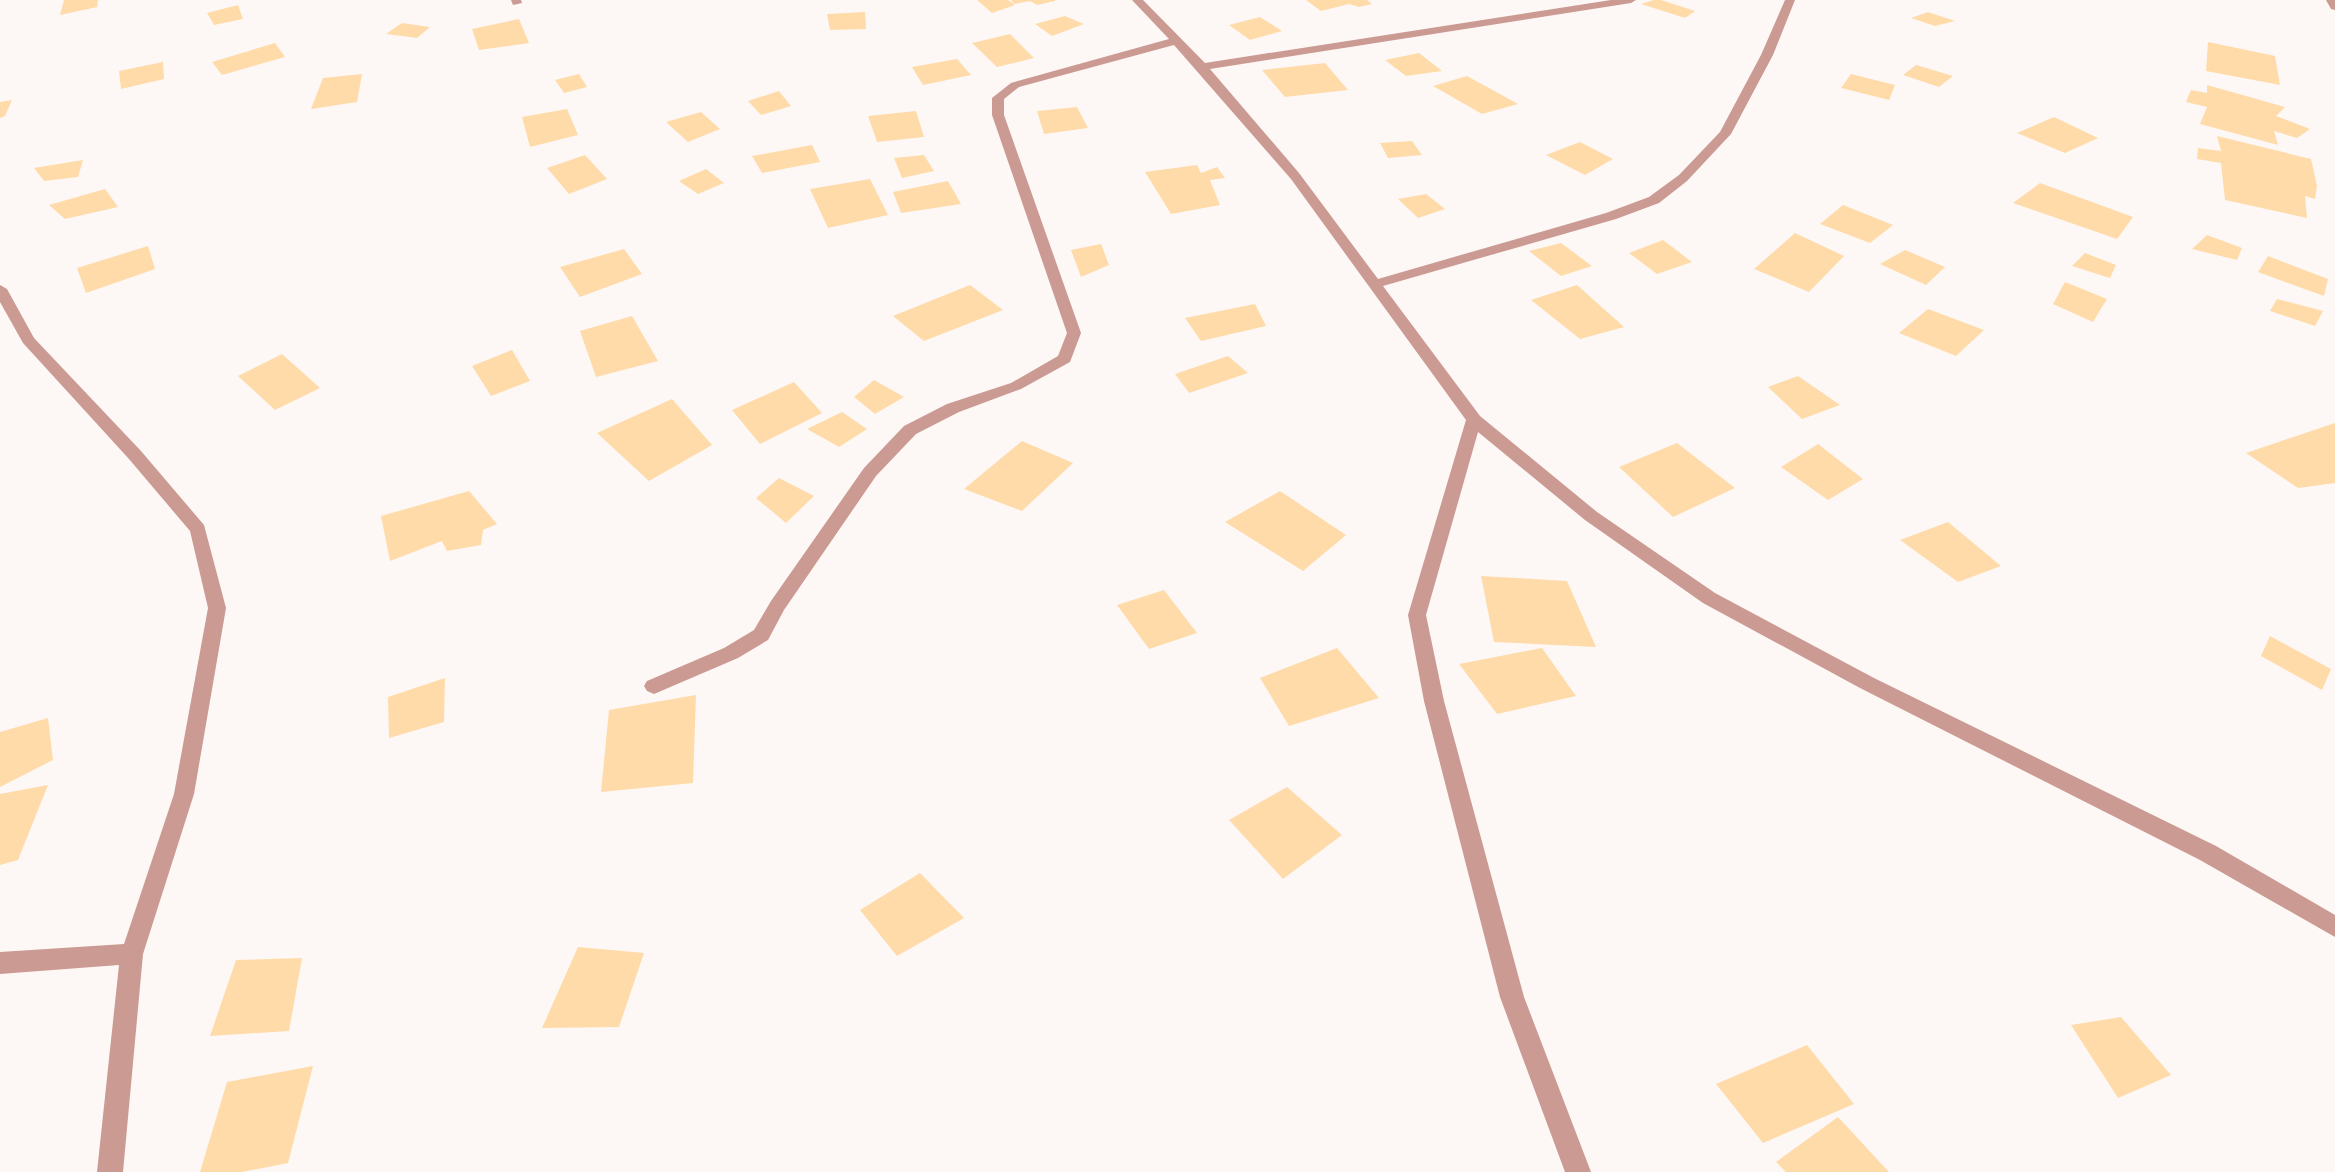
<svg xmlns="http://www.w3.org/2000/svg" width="2335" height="1172" font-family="Manrope,sans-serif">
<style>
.building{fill:#ffdbaa}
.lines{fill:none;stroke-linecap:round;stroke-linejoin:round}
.minor{fill:#cb9a92;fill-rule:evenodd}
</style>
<rect width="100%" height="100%" fill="#fdf8f6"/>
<path class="building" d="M64,0H98L97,7L60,15Z
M977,0H1008L1015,5L992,13Z
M1011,0H1055V1L1037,5L1030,1L1014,4Z
M1306,0H1367L1372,4L1359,7L1349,4L1321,11Z
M1654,0H1661L1695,11L1685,18L1641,4Z
M238,5L243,19L214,25L207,13Z
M865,12L866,29L830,30L827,14Z
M1928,12L1955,21L1935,26L1911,18Z
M1065,16L1084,24L1052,36L1035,24Z
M1260,17L1282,31L1250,40L1229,25Z
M519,19L529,43L479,50L472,29Z
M402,23L430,27L417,38L386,34Z
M1010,34L1034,58L997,67L972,43Z
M2208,42L2275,56L2280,85L2206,71Z
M275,43L285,57L222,75L212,62Z
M1419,53L1442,71L1406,76L1385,60Z
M957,59L971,75L923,85L912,67Z
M163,62L164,79L121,89L119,71Z
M1325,63L1348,90L1285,97L1262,70Z
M1916,65L1953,76L1939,87L1903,75Z
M362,74L357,102L311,109L323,78Z
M579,74L587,87L564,93L555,80Z
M1851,74L1895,85L1889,100L1841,88Z
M1467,76L1518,104L1482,114L1433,86Z
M2207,85L2285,107L2276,116L2310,129L2297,138L2274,131L2278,145L2200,124L2207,107L2186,102L2191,90L2207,93Z
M779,91L791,106L761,115L748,101Z
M12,100L5,116L0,118V102Z
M1077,107L1088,128L1044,134L1037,111Z
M567,109L578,135L530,147L522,117Z
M916,111L924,137L877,142L868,116Z
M701,112L720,129L688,142L666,122Z
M2054,117L2098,138L2065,153L2017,133Z
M2217,136L2311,159L2317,186L2315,199L2305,196L2307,218L2225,200L2221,163L2197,159L2198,148L2221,151Z
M1412,141L1422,155L1388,158L1380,143Z
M1580,142L1613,159L1585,175L1546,155Z
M812,145L820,162L762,173L752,156Z
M585,155L607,179L569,194L547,168Z
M924,155L934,171L902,178L894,158Z
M83,160L78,177L44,181L34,168Z
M1197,165L1201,173L1217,167L1225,178L1210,180L1220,205L1171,214L1145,172Z
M706,169L724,183L698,194L679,181Z
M870,179L888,215L828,228L810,189Z
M948,181L961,204L901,213L893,192Z
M2040,183L2133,217L2117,239L2013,203Z
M105,189L118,207L65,219L49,205Z
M1426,194L1445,209L1418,218L1398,199Z
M1843,205L1893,225L1870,243L1820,224Z
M1795,233L1844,256L1809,292L1754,269Z
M2207,235L2242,248L2237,260L2192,249Z
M1663,240L1692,262L1657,274L1629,253Z
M1561,243L1592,266L1561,276L1529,251Z
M1101,244L1109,265L1081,277L1071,250Z
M148,246L155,269L86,293L77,268Z
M624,249L642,274L580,297L560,267Z
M1905,250L1945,267L1926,285L1880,264Z
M2085,253L2116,265L2110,278L2072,266Z
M2268,256L2328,279L2324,296L2258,272Z
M2065,282L2107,299L2093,322L2053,304Z
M970,285L1003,310L924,341L893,316Z
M1577,285L1624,327L1580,339L1531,300Z
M2277,299L2323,311L2315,326L2270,311Z
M1255,304L1266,326L1201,341L1185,318Z
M1928,309L1984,330L1956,356L1899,333Z
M632,316L658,361L596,377L580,331Z
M512,350L530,381L491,396L472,366Z
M282,354L320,388L275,410L238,376Z
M1228,356L1248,373L1189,393L1175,374Z
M1798,376L1840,405L1802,419L1768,387Z
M874,380L904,397L875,414L854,397Z
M794,382L822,413L760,444L732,410Z
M672,399L712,445L649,481L597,433Z
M842,412L867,429L839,447L807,429Z
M2335,423V483L2298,488L2246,453Z
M1022,441L1073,463L1022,511L964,489Z
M1677,443L1735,488L1673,517L1619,467Z
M1818,444L1863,479L1828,500L1781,467Z
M779,478L814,496L786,523L756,498Z
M469,491L497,524L483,530L481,545L447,551L442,541L390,561L381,516Z
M1280,491L1346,535L1303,571L1225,522Z
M1948,522L2001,566L1958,582L1900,540Z
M1481,576L1567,581L1596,647L1494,642Z
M1164,590L1197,633L1149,649L1117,605Z
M2270,636L2331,669L2322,690L2261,656Z
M1337,648L1379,698L1289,726L1260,678Z
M1542,648L1576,696L1497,714L1459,664Z
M445,678L444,722L389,738L388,697Z
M696,695L693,783L601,792L609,710Z
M48,718L53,760L0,787V732Z
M48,785L18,860L0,865V794Z
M1287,787L1342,835L1283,879L1229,820Z
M920,873L964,918L897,956L860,910Z
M578,947L644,953L619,1027L542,1028Z
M302,958L289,1031L210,1036L236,960Z
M2121,1017L2171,1075L2118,1098L2071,1025Z
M1807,1045L1854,1104L1763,1143L1716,1084Z
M313,1066L288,1163L242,1172H200L227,1082Z
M1838,1117L1889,1172H1786L1776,1162Z"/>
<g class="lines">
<path class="minor" d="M511,0H521L522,3L513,5Z
M1132,0H1143L1205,63L1611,0H1636L1631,3L1210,69L1299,173L1378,279L1606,213L1649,197L1679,175L1720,132L1761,55L1785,0H1795L1773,55L1731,134L1687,181L1659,203L1616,219L1383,286L1480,416L1597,512L1715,593L1874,678L2216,846L2335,915V937L2200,860L1860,688L1703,603L1585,520L1478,432L1426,615L1444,701L1524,997L1591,1172H1565L1500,997L1424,701L1408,615L1466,420L1291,179L1174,45L1019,87L1004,99V115L1081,333L1070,362L1021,389L959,412L916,434L876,476L784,610L768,640L738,658L654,694L647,691L644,686L647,681L724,648L754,630L771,601L864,468L904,426L947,404L1011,383L1058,356L1067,333L992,115V98L1011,83L1169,39Z
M2326,0H2335V10L2331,9Z
M0,285L7,289L34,338L141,451L204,525L226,608L194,794L143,954L123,1172H97L119,965L0,974V952L124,944L174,794L208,608L190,531L129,459L23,343L0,302Z"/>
</g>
</svg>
